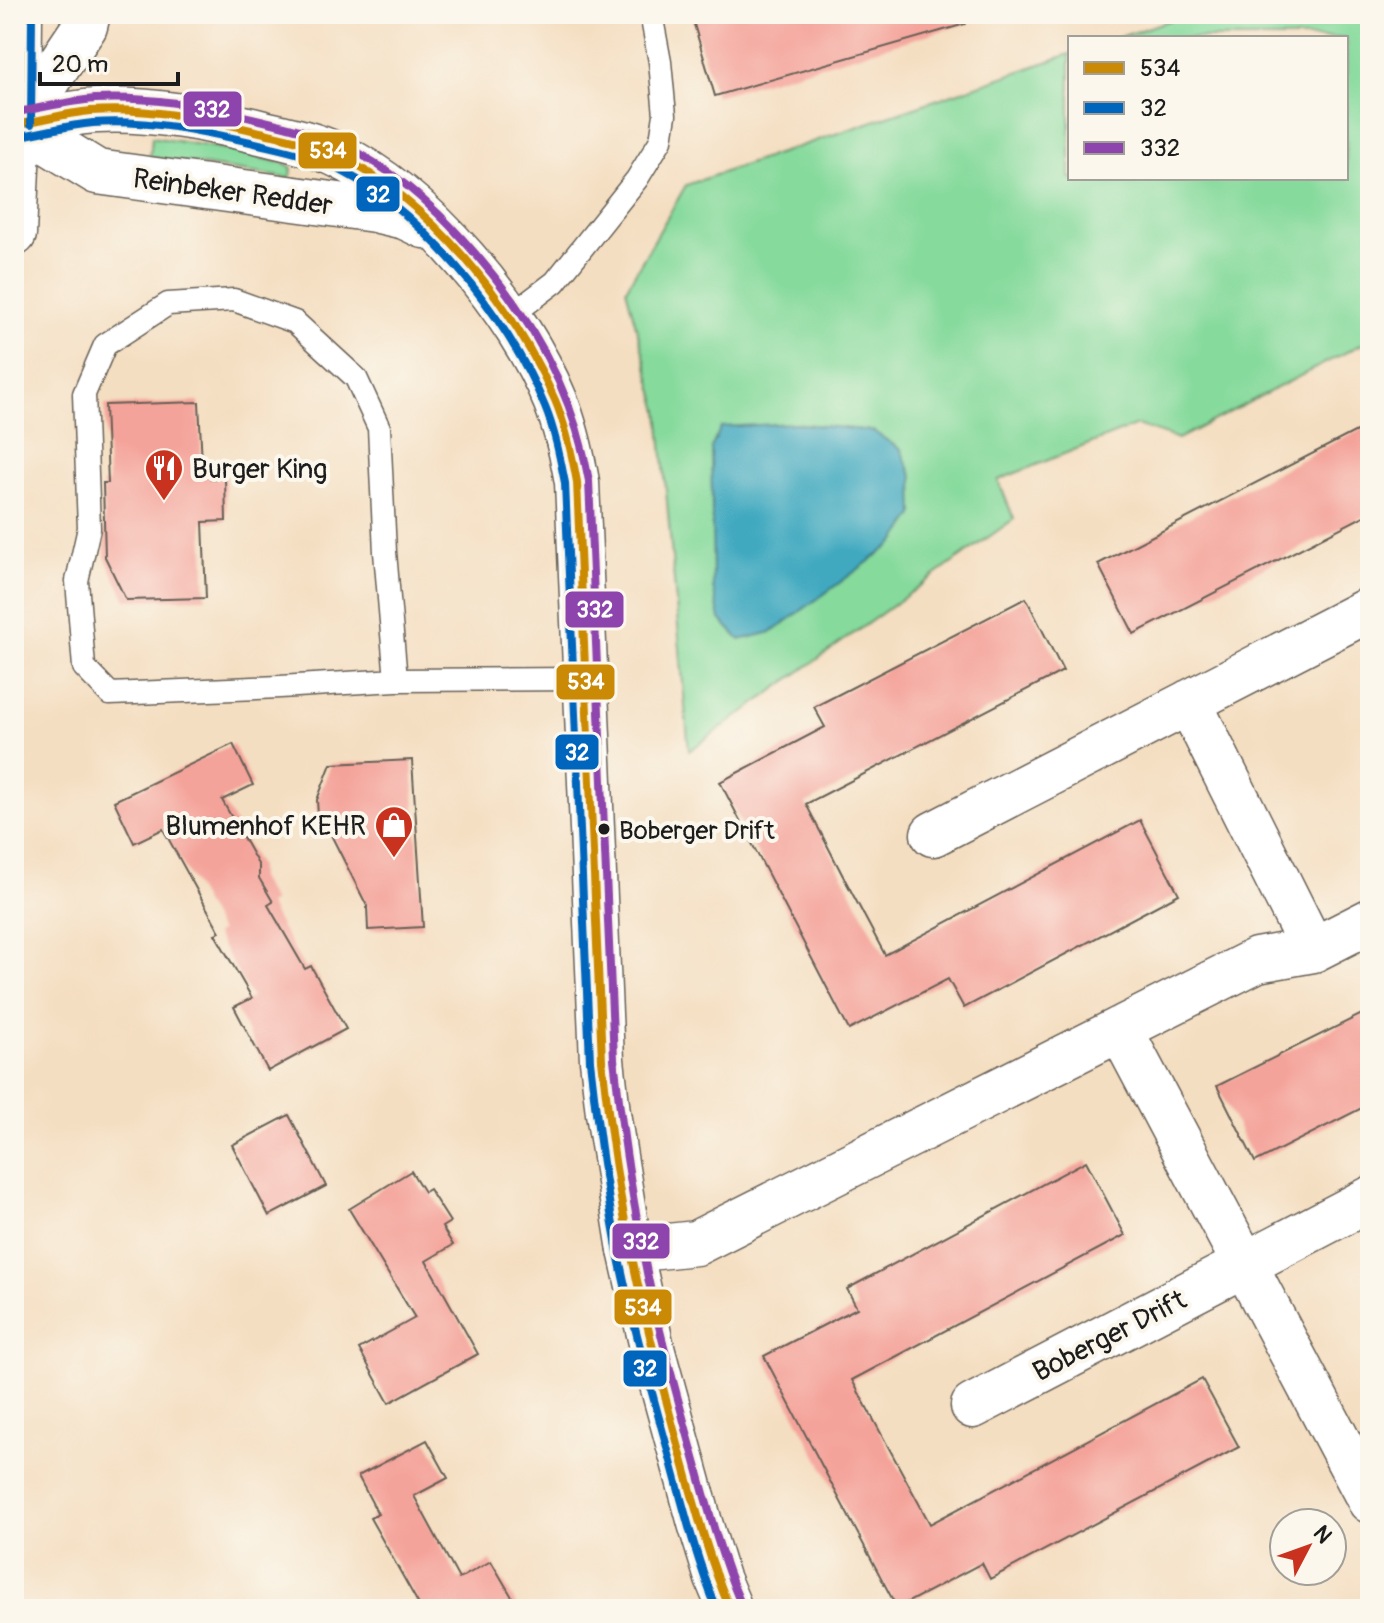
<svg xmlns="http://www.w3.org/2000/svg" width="1384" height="1623" font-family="Pangolin,sans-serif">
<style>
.green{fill:#86da9c;stroke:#517b5c;stroke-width:2;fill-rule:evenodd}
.water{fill:#40a9c0;stroke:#2e626e;stroke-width:2}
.building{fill:#f4a39a}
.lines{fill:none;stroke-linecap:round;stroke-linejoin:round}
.service-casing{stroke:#686056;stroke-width:25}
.minor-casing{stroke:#686056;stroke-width:47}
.tertiary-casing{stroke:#686056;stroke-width:47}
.secondary-casing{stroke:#686056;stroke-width:47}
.primary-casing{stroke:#686056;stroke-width:47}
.service{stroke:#fff;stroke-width:22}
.minor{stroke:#fff;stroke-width:44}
.tertiary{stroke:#fff;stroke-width:44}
.secondary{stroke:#fff;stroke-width:44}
.primary{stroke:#fff;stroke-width:44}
.bus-1-casing{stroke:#fbf7ec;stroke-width:14}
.bus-2-casing{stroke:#fbf7ec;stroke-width:14}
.bus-3-casing{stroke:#fbf7ec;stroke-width:14}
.bus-1{stroke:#cb8a06;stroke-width:8}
.bus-2{stroke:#0065bd;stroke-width:8}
.bus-3{stroke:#8e44ad;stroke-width:8}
.bus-dot{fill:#1c1c1c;stroke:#fbf7ec;stroke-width:3}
.labels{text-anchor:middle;stroke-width:8;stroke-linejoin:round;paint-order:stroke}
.bus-label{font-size:26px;fill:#1c1c1c;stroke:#fbf7ec;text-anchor:start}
.street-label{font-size:28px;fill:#1c1c1c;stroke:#fbf7ec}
.poi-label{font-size:28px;fill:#1c1c1c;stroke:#fbf7ec;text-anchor:start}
.line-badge{stroke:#fbf7ec;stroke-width:3}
.badge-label{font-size:22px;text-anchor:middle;font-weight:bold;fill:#fff}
</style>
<rect width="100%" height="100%" fill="#fbf7ec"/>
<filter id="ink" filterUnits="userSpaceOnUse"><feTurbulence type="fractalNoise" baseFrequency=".0125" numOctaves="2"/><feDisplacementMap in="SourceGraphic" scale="16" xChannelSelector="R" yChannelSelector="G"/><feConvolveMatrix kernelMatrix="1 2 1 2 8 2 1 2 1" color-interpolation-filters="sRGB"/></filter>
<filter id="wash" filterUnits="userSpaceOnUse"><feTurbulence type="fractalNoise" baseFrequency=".006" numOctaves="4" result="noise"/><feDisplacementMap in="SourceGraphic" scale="32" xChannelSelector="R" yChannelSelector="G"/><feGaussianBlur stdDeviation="1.8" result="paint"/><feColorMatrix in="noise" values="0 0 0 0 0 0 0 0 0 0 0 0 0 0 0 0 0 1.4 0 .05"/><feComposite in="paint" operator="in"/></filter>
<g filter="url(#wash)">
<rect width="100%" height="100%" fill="#f4dec1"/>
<path class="green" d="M1188,14H1370V340L1178,439L1137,425L998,480L1014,519L689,751L659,411L626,289L686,185L1070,54V178H1346V38H1117ZM793,423L872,431L901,450Z
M152,137L219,148L286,164L292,168L291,176L287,178L150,157Z"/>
<path class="water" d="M793,423L873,431L901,450L913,477L914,515L894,543L772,632L740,640L720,619L713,588L711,448L721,427Z"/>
<g id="blocks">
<path class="building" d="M691,14H964L965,24L715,96Z
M199,402L202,464L210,463L211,479L225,478L226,521L203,522L206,598L126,600L105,557L103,483H108L105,405Z
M1370,424V513L1134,634L1098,564Z
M1026,598L1063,671L806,804L843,876L885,955L1140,820L1179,894L964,1008L948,979L849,1030L720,782L825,727L814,707Z
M233,744L253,785L222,800L259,866V878L273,902L268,905L305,969L311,966L346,1029L268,1071L234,1007L252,998L215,934L220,932L163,829L134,843L114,801Z
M412,760L423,927L368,930L367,906L329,831H319L317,800L331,764Z
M1370,1010V1104L1255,1162L1217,1086Z
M289,1115L326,1186L269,1216L232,1145Z
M1086,1161L1125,1235L852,1380L930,1524L1202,1379L1239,1447L990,1579L982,1563L897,1608L764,1356L857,1308L847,1289Z
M411,1171L424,1192L429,1189L450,1222L442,1227L453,1245L426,1261L478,1354L389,1403L359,1349L415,1318L349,1209Z
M427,1440L448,1478L414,1496L459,1579L491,1561L519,1609H407L418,1603L370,1518L378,1514L358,1476Z"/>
</g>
</g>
<g filter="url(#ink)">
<use href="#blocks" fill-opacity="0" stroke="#686056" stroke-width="2"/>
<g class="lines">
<g class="service-casing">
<path id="service" d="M509,317L555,282L637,179L661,140L665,115L660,62L651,14
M396,680L385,552L379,428L356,378L295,322L234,300L168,304L105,345L84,394L89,528L77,581L84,667L110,694L280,687L396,680L586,679"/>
</g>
<g class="minor-casing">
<path id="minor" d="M1189,702L1313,950
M933,834L1370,609
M1120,1029L1370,1501
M630,1250L696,1243L1257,960L1313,950L1370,921
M973,1406L1370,1199"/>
</g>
<g class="tertiary-casing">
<path id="tertiary" d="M19,124L85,26L88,14"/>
</g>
<g class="secondary-casing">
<path id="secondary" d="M14,121L97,172L375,210L405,217L424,226
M14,127L19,124C44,120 71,112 97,111C151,108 207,119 260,132C285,138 311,143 335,154C425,196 518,310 555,400C566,427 572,454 577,482L602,1060L608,1113L630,1250L653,1352L700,1523L717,1578L730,1609"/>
</g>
<g class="primary-casing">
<path id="primary" d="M14,234L19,124L20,14"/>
</g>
<use href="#service" class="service"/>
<use href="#minor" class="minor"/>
<use href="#tertiary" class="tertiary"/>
<use href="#secondary" class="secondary"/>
<use href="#primary" class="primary"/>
<g class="bus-1-casing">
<path id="bus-1" d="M19,124C43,120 67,113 91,111C148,107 205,119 260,132C285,138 312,143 336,154C431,202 513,303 555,400C566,426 572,454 577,482L602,1060C609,1124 618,1189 631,1252C644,1316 660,1378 677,1441C693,1498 707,1555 730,1609
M19,124L20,14"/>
</g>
<g class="bus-2-casing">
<path id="bus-2" d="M31,124L32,14
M21,136C45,132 69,125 93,123C148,119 202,131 255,143C279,149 303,153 325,163C417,202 508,316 545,407C555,431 560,458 565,483L590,1061C597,1125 606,1189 618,1253C631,1318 649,1383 667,1447C682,1501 695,1557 717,1609"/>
</g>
<g class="bus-3-casing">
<path id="bus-3" d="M17,112C43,108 68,101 95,99C149,96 203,106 256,119C299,129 338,139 375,163C421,192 459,233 493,275C542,336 576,405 589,481L614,1059C621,1122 630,1184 642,1246C653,1310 671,1373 688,1436C704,1493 718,1550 741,1604"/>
</g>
<use href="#bus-1" class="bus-1"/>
<use href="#bus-2" class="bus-2"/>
<use href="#bus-3" class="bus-3"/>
</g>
</g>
<defs>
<g id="restaurant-pin" transform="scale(2)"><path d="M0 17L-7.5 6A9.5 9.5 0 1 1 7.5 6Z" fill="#c8321e" stroke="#fbf7ec"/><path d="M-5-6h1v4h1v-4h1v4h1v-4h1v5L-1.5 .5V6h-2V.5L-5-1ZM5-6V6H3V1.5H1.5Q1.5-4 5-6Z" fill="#fff"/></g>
<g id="shop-pin" transform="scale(2)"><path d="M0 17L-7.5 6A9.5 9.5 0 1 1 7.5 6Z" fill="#c8321e" stroke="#fbf7ec"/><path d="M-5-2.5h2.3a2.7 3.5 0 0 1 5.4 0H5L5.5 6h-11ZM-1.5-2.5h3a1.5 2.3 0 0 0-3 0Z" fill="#fff"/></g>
</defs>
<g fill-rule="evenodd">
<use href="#restaurant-pin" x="164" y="468"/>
<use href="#shop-pin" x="394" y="825"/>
</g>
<circle class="bus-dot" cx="604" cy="829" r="7"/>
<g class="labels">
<g class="bus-label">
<text x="619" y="839">Boberger Drift</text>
</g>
<g class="street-label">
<text transform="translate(233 191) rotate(8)" y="10">Reinbeker Redder</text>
<text transform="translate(1109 1335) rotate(-27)" y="10">Boberger Drift</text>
</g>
<g class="poi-label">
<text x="192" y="478">Burger King</text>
<text x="366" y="835" text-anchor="end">Blumenhof KEHR</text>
</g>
</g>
<g class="line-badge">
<rect x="182" y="90" width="61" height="38" rx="8" fill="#8e44ad"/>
<rect x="297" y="131" width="61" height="39" rx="8" fill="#cb8a06"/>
<rect x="355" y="175" width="46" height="38" rx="8" fill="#0065bd"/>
<rect x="564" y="590" width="61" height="39" rx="8" fill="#8e44ad"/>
<rect x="555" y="663" width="61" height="38" rx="8" fill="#cb8a06"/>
<rect x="554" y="733" width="46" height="38" rx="8" fill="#0065bd"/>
<rect x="611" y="1222" width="60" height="38" rx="8" fill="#8e44ad"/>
<rect x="613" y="1288" width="60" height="38" rx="8" fill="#cb8a06"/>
<rect x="622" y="1349" width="46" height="39" rx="8" fill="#0065bd"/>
</g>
<g class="badge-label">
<text x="212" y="117">332</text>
<text x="328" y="158">534</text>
<text x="378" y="202">32</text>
<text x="595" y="617">332</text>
<text x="586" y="689">534</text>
<text x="577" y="760">32</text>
<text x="641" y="1249">332</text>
<text x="643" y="1315">534</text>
<text x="645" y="1376">32</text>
</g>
<rect width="1384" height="1623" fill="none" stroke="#fbf7ec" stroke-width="48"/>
<rect x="1068" y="36" width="280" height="144" fill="#fbf7ec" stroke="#a29f99" stroke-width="2"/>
<rect x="1084" y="62" width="40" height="12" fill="#cb8a06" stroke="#a29f99" stroke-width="2"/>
<text x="1140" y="76" font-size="24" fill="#1c1c1c">534</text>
<rect x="1084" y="102" width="40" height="12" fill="#0065bd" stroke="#a29f99" stroke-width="2"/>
<text x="1140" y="116" font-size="24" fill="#1c1c1c">32</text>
<rect x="1084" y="142" width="40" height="12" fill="#8e44ad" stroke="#a29f99" stroke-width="2"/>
<text x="1140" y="156" font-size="24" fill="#1c1c1c">332</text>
<g transform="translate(1308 1547) rotate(49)"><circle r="38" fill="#fbf7ec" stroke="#a29f99" stroke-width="2"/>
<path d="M0-6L14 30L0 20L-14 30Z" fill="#c8321e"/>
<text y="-12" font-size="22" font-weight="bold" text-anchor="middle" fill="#1c1c1c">N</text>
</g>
<path d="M40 72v12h138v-12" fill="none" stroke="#1c1c1c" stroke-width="4"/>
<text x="52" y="72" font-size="24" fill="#1c1c1c" stroke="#fbf7ec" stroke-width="6" paint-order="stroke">20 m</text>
</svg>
